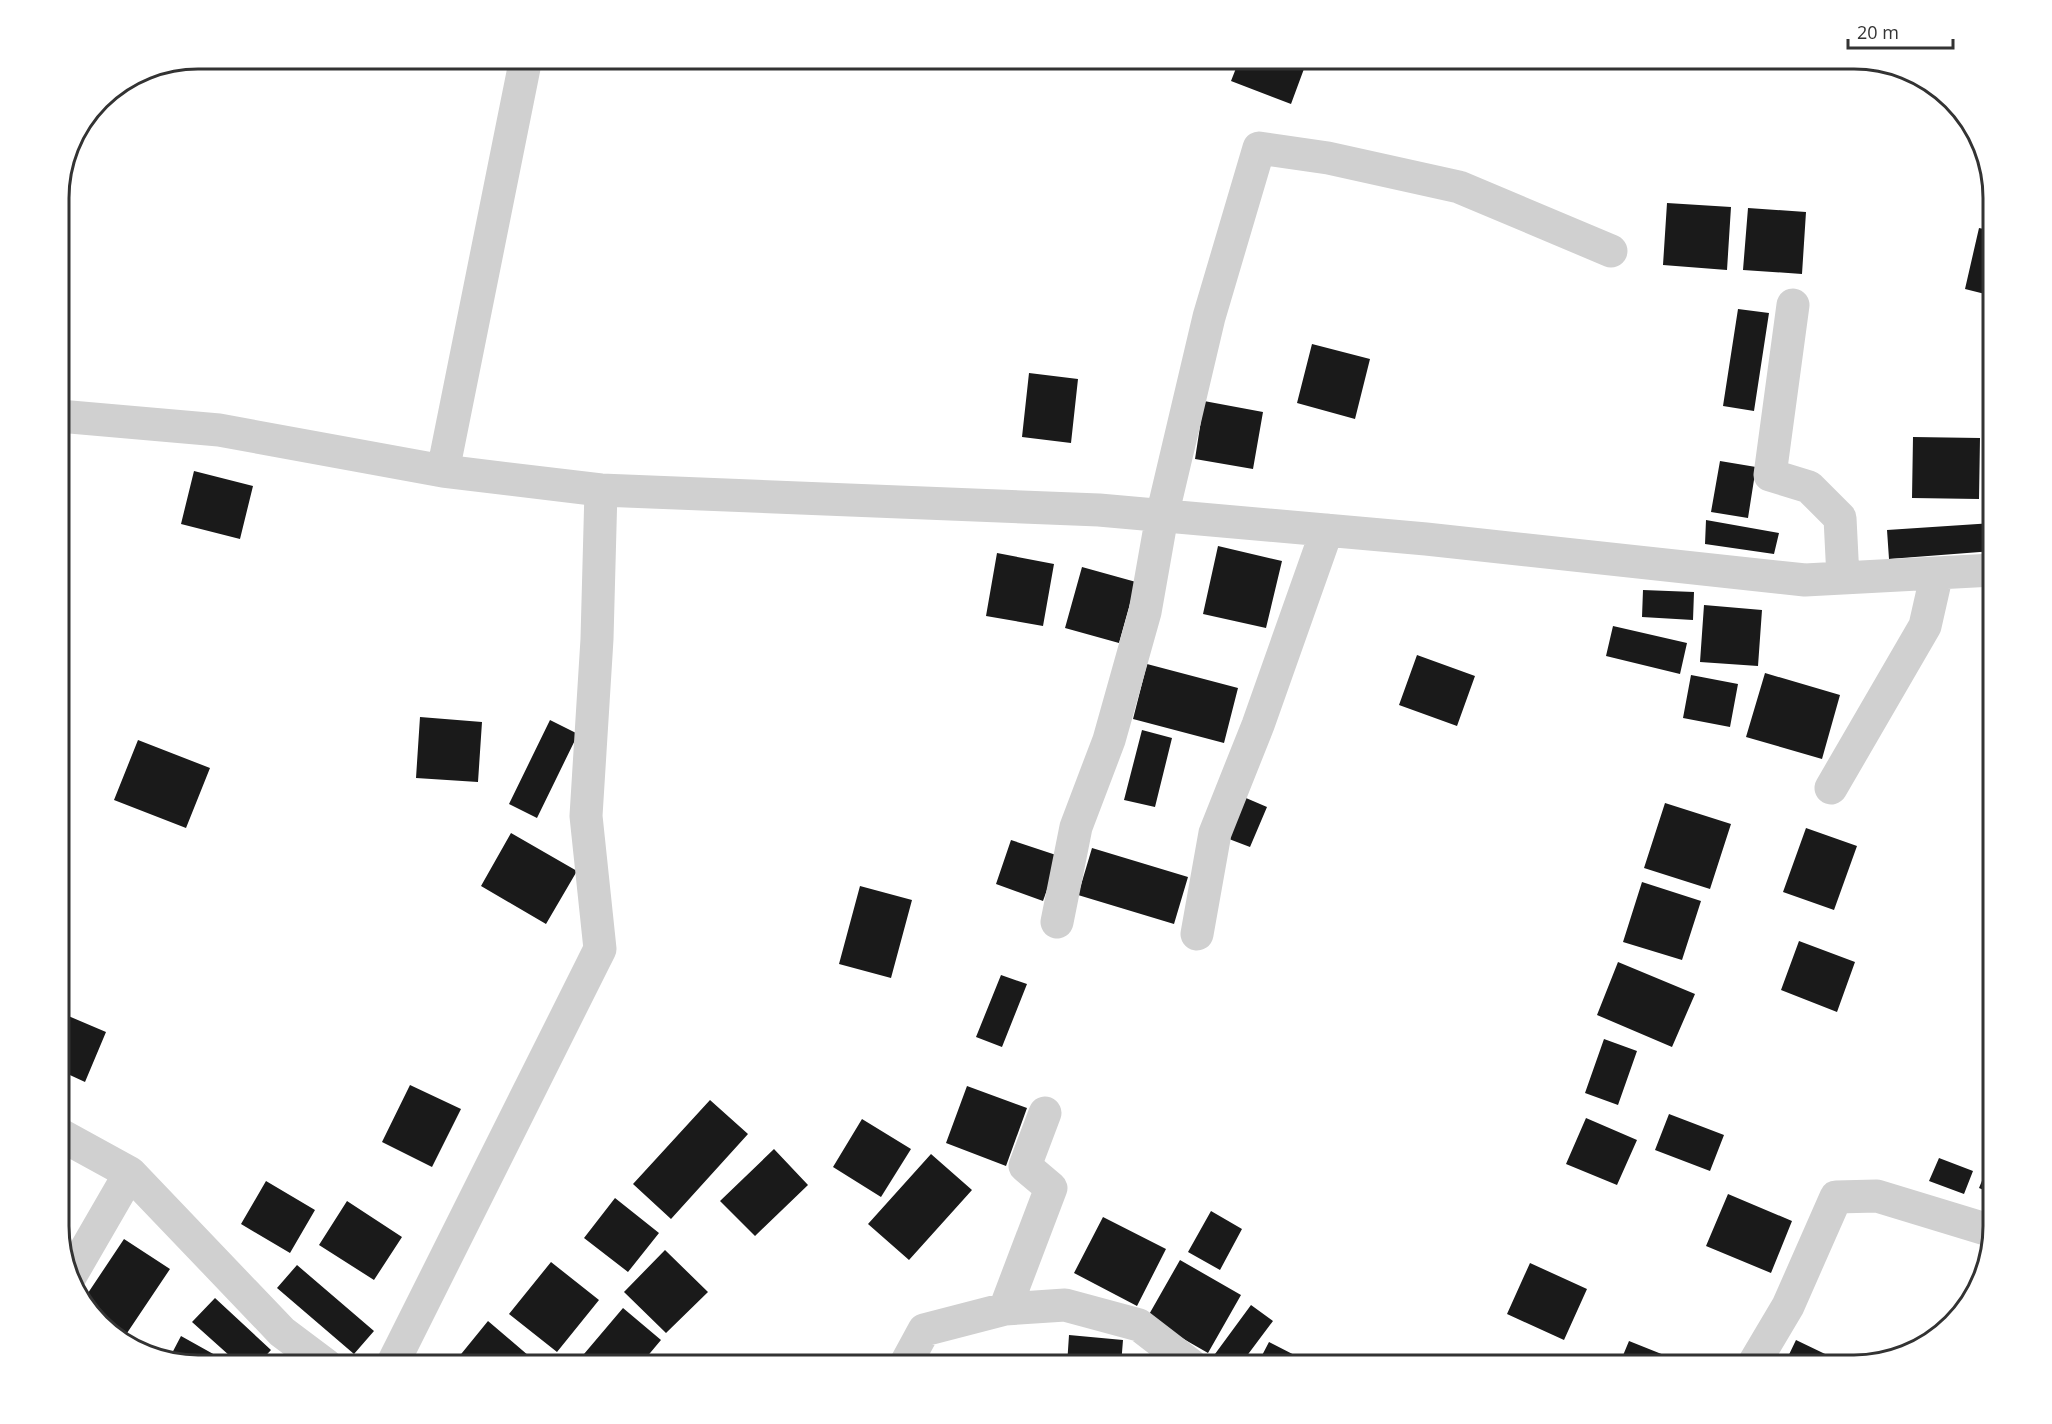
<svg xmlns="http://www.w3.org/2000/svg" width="2052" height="1424" font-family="'Open Sans',sans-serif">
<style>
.building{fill:#1a1a1a}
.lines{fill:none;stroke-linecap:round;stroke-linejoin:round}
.minor{stroke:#d0d0d0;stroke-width:33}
.rim{fill:none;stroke:#333;stroke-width:3}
</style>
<rect width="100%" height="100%" fill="#fff"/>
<path class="building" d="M1240,58H1308L1291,104L1231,81Z
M1667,203L1731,207L1727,270L1663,265Z
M1748,208L1806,212L1802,274L1743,270Z
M1979,228L1993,231V296L1965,289Z
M1738,309L1769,313L1754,411L1723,406Z
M1312,344L1370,359L1355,419L1297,403Z
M1029,373L1078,379L1071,443L1022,437Z
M1204,401L1263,412L1253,469L1195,459Z
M1913,437L1980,438L1979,499L1912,498Z
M1720,461L1756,467L1748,518L1711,512Z
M194,471L253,486L240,539L181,524Z
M1706,520L1779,533L1774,554L1705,544Z
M1993,523V551L1889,559L1887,530Z
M1218,546L1282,561L1266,628L1203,614Z
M997,553L1054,564L1043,626L986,616Z
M1082,567L1136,582L1119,643L1065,628Z
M1643,590L1694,592L1693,620L1642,617Z
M1704,605L1762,610L1758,666L1700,662Z
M1613,626L1687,643L1680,674L1606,656Z
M1417,655L1475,676L1457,726L1399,705Z
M1147,664L1238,688L1224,743L1133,719Z
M1765,673L1840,695L1822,759L1746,737Z
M1691,675L1738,684L1730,727L1683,718Z
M420,717L482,722L478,782L416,778Z
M550,720L578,734L537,818L509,804Z
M1142,730L1172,738L1155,807L1124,800Z
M138,740L210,768L186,828L114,800Z
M1246,798L1267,807L1250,847L1229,839Z
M1665,803L1731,824L1710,889L1644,868Z
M1806,828L1857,846L1834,910L1783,892Z
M511,833L577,871L546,924L481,886Z
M1011,840L1059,856L1043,901L996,884Z
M1092,848L1188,877L1174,924L1078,895Z
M1642,882L1701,901L1682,960L1623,942Z
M860,886L912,900L891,978L839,964Z
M1799,941L1855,962L1837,1012L1781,990Z
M1618,962L1695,994L1672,1047L1597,1015Z
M1001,975L1027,984L1002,1047L976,1037Z
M59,1012L106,1032L85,1082L59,1070Z
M1604,1039L1637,1051L1618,1105L1585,1093Z
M410,1085L461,1109L432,1167L382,1142Z
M967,1086L1027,1108L1006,1166L946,1143Z
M710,1100L748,1134L671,1219L633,1184Z
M1669,1114L1724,1135L1710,1171L1655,1150Z
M1586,1118L1637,1140L1617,1185L1566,1164Z
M862,1119L911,1149L881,1197L833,1167Z
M774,1149L808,1185L755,1236L720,1201Z
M931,1154L972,1190L909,1260L868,1224Z
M1993,1154V1194L1979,1188Z
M1939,1158L1973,1171L1964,1194L1929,1181Z
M266,1181L315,1210L290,1253L241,1224Z
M1728,1194L1792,1221L1771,1273L1706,1246Z
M615,1198L659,1233L628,1272L584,1238Z
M59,1200L70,1207L59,1225Z
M347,1201L402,1237L374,1280L319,1245Z
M1211,1211L1242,1229L1220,1270L1188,1252Z
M1103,1217L1166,1249L1137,1306L1074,1273Z
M124,1239L170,1269L121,1342L82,1302Z
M665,1250L708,1292L666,1333L624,1292Z
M1180,1260L1241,1295L1208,1353L1147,1318Z
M551,1262L599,1300L557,1352L509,1314Z
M1530,1263L1587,1289L1564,1340L1507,1314Z
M297,1265L374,1331L354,1354L277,1288Z
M215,1298L271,1350L257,1365H240L192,1322Z
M1251,1305L1273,1321L1240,1365H1230L1215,1354Z
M623,1308L661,1340L640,1365H598L584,1354Z
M488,1321L536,1362L533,1365L453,1364Z
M1069,1335L1123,1340L1121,1365H1067Z
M181,1336L224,1360L221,1365L198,1366L170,1357Z
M1796,1340L1848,1365H1784Z
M1629,1341L1689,1365H1619Z
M1269,1342L1310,1363L1309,1365H1257Z"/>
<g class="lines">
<path class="minor" d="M1793,305L1770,475L1809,487L1840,518L1843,578
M59,416L219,430L443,471L601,490L1099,510L1426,539L1805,580L1993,570
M443,471L526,58
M1831,788L1925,626L1937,573
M1057,922L1076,827L1109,740L1145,612L1162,516L1209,317L1259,148L1328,158L1459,187L1611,251
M1197,934L1215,833L1258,725L1327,530
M59,1134L130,1173L282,1332L326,1365
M71,1275L130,1173
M1005,1309L1065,1305L1139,1325L1191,1365
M392,1365L600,949L586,816L597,639L601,490
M905,1365L924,1330L1005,1309L1051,1188L1025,1166L1045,1113
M1753,1365L1788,1306L1836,1197L1877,1196L1992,1231"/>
</g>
<path d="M0 0H2052V1424H0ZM198 69H1854A129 129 0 0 1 1983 198V1226A129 129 0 0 1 1854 1355H198A129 129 0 0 1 69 1226V198A129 129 0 0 1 198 69Z" fill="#fff" fill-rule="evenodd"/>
<path class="rim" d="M198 69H1854A129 129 0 0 1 1983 198V1226A129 129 0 0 1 1854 1355H198A129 129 0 0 1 69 1226V198A129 129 0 0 1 198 69Z"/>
<path d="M1848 39v9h105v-9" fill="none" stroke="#333333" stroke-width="3"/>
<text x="1857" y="39" font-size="18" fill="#333333" stroke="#ffffff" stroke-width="4.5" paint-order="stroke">20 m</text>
</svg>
